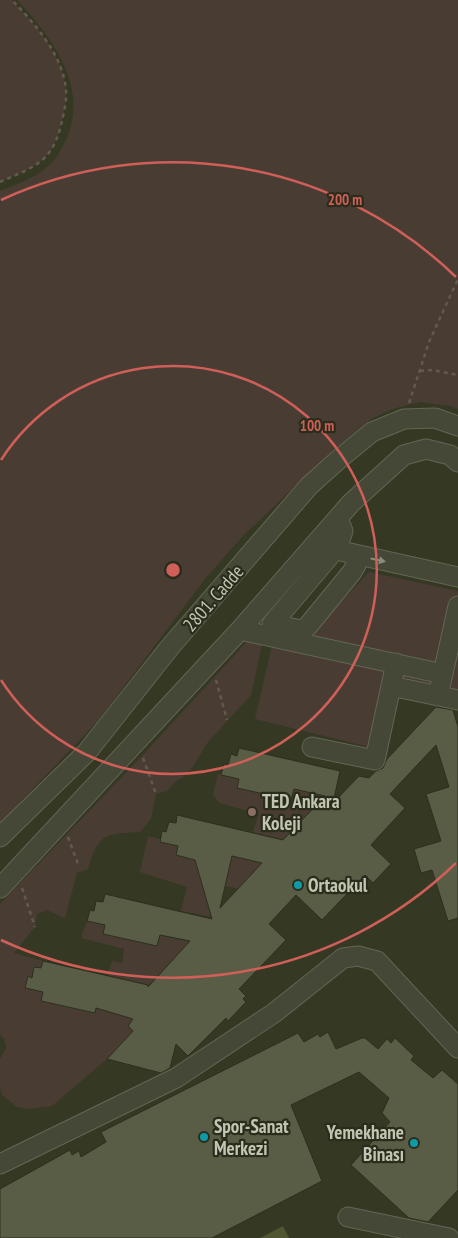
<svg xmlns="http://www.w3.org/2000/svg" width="458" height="1238" font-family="'PT Sans Narrow',sans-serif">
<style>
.green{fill:#493d33}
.water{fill:#505532}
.building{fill:#595d45;stroke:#2d2f1e;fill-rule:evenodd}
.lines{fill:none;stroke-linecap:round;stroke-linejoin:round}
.minor-casing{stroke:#646655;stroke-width:21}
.path{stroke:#615b4e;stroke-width:2.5;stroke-dasharray:4 4;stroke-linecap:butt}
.minor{stroke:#464837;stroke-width:19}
.oneway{fill:#8a8d7b}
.ring{fill:none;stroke:#cf5f58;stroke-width:2.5}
.education-dot{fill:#8d6e63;stroke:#2b2d1c;stroke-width:2}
.culture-dot{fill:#0f9aa8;stroke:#2b2d1c;stroke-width:2}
.labels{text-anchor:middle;stroke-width:4.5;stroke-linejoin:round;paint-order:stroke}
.street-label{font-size:19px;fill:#c1c5b2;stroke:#2b2d1c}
.poi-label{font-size:19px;font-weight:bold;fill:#c1c5b2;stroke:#2b2d1c;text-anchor:start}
.centre{fill:#cf5f58;stroke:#2b2d1c;stroke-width:2.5}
.ring-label{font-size:15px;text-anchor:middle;font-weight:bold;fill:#cf5f58;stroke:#2b2d1c;stroke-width:4.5;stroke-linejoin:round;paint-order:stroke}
</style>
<rect width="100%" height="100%" fill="#353823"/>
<path class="green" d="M0,0H12C35,24 63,55 66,90C67,100 64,112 62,121C59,135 53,152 41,161C30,170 13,176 0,182Z
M17,0H458V409L450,406L420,402L392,409L371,419L333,450L242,537L205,579L98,721L0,823V191C17,184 37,178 50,164C59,156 63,146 68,135C88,84 50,35 17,0Z
M369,572L458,591V700L391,686L377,749L255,719L274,637L310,644L321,623Z
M255,633L264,635L251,695L208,742L192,768L183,777L175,782L167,791L156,794L151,819L140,832C104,834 98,834 88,869L77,873L65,918L47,910L37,914L35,927L14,953L43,961L41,968L34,967L32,978L28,977L25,988L43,992L95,1013L98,1001L108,1003L107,1012L118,1015L126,1010L137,1016L128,1026L133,1031L107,1059L52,1106L28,1109L17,1107L2,1095L0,1088V1059L6,1048L4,1039L0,1035V904L142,756Z
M218,774L239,779L238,788L291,800L294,789L325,796L284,840L253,832L259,814L220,803L213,795Z
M148,836L160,839V842L178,846L176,855L229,867L232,856L262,863L239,889L201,881L212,917L181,911L187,887L140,872Z
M87,921L105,925L103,934L157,946L160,935L190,942L149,985L107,975L112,961L122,963L124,949L81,938Z"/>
<path class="water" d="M283,1226L289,1238H260Z"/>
<path class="building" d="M436,707L453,710L458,727V918L448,921L432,870L421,873L414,849L441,841L426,794L449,787L436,745L390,794L405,808L371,845L391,864L373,883L365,875L322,920L296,895L269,924L286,940L239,989L246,996L243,999L246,1002L228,1021L226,1018L188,1056L176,1044L170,1068L161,1073L107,1059L133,1031L128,1026L133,1019L96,1008L95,1013L41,1001L43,992L25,988L28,976L32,978L34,967L41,968L43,961L148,985V987L190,941L160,935L157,946L103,934L105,925L87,921L90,910L94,911L96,901L103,902L105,894L212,919L195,860L176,855L178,846L160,842L162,831L166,832L169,822L176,823L177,815L283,840L325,796L294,789L291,800L237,788L239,779L221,775L224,764L228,765L231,754L237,756L239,748L340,771L333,803L359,776L369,778L376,771L383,768L387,759ZM232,856L262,863L220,908Z
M328,1032L336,1049L362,1038H365L378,1049L387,1039L391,1043L395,1038L414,1056L411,1060L433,1078L442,1070L458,1084V1190L428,1222L409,1218L351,1165L390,1122L382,1113L389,1098L359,1072L291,1105L322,1181L212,1238H0V1189L70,1150L72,1155L79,1151L81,1157L106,1142L101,1132L298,1033L304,1042L318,1034L320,1037Z"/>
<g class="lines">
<g class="minor-casing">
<path id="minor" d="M314,545L458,577
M272,624L338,546L343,531L338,519
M277,625L301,630L307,627L352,572L356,565L355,555
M240,630L443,674
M391,686L458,700
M438,696L458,606
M312,747L375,760L396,663
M0,837L87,752L170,647L309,486L338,460L372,432L404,419L435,418L458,426
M0,888L240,630L351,503L404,455L426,449L450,455L458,462
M0,1164L176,1078L274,1013L343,958L358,956L377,961L458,1048
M348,1217L449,1238"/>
</g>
<path class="path" d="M0,182C13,176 30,170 41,161C53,152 59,135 62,121C64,112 67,100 66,90C63,55 35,24 12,0
M420,371L432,370L458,375
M409,403L429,342L458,279
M216,680L227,720
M143,758L156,794
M68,837L78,864
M22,888L35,927"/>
<use href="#minor" class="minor"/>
</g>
<defs><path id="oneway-solid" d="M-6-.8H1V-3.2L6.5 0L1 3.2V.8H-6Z" transform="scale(1.25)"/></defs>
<use class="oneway" href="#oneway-solid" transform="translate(378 560) rotate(12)"/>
<g class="ring">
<path d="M1 460A204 204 0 1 1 1 680"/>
<path d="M456 863A408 408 0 0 1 1 940M1 200A408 408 0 0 1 456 277"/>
</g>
<circle class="education-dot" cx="252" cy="812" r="5"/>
<g class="culture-dot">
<circle cx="298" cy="885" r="5"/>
<circle cx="204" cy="1137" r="5"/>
<circle cx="414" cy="1143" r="5"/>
</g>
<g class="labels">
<g class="street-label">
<text transform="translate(213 598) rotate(-49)" y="7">2801. Cadde</text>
</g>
<g class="poi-label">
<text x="262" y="808">TED Ankara<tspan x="262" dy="22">Koleji</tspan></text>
<text x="308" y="892">Ortaokul</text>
<text x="214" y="1133">Spor-Sanat<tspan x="214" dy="22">Merkezi</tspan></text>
<text x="404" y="1139" text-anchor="end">Yemekhane<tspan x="404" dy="22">Binası</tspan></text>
</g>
</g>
<circle cx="173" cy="570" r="8" class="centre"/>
<g class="ring-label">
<text x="345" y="205">200 m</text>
<text x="317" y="431">100 m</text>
</g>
</svg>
